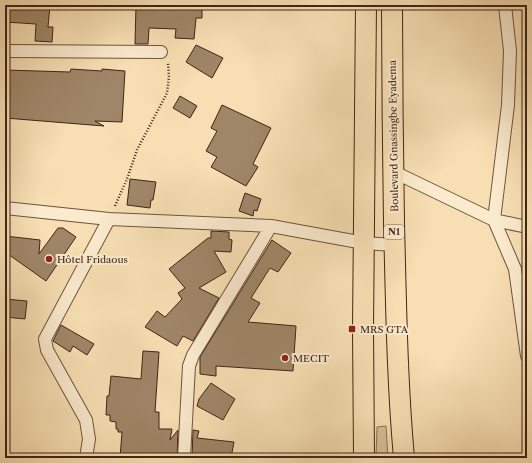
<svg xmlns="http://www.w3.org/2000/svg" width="532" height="463" font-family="'Libre Caslon Text',serif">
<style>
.green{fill:#d8bf98;stroke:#8c7257}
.building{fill:#9f8668;stroke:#402516}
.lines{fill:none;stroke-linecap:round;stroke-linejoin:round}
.minor-casing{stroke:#6e543d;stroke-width:14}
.trunk-casing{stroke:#402516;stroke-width:22}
.path{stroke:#402516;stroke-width:2.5;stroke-dasharray:1 2;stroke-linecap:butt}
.minor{stroke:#faeace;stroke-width:12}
.trunk{stroke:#f7dfb3;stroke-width:20}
.poi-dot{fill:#8f2418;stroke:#faeace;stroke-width:1.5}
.labels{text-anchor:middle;stroke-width:4;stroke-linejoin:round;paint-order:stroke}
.shield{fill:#faeace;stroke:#78604d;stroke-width:1}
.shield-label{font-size:9px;font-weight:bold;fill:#402516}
.street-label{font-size:10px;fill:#402516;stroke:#faeace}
.poi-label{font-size:10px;fill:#402516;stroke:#faeace;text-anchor:start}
</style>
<rect width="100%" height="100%" fill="#f7dfb3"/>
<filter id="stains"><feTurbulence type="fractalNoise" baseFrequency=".005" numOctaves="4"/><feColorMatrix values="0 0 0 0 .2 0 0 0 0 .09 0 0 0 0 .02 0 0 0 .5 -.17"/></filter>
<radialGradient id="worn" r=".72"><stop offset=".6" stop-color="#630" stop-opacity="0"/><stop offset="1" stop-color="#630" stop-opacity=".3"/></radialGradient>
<path class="green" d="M386,426L388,458H376L377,427Z"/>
<path class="building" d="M5,5H50L48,27H53L52,42L35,41L36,24L5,22Z
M136,5H202V18H196L194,39L175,38L176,29L149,28L148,44H135Z
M196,45L223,58L212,78L186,62Z
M71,69L102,71V69L125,71L122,122L95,121L104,126L5,118V70L70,72Z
M180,96L197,106L190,118L173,108Z
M222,105L271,128L253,164L258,167L246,186L211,167L217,157L206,151L217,131L211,128Z
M130,179L156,182L153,200H151L150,208L127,205Z
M245,193L261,199L257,211L254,210L253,216L239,211Z
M58,228H63L76,237L46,281L5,252V236L40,240L39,254Z
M211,231L229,232V239L232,240L231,252L214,251L226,272L199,288L219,298L193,341L183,336L177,346L145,327L157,311L165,317L182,299L178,293L185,288L169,269L208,238H211Z
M272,240L291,253L278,272L270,268L251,298L260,303L248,322L296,326L293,371L216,366V376L200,374V357Z
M5,299L27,301L25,319L5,317Z
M61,325L94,344L87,355L73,346L70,352L53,341Z
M143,351L159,352L155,412H159V429H172L170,440L178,430L177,458H120L122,432H118V429H116V422L110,421V415H106L107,396H109L111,376L141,379Z
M211,383L235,399L223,420L197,406L199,399Z
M193,430L199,431L197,438L234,442L231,458H192Z"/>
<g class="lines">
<g class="minor-casing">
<path id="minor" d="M505,5L510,51L508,105L494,220L515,269L527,356
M5,51L161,52
M392,171L494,220L527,227
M5,208L109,219L271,226L364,243L394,245
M86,458L89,439L86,420L47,350L45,339L109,219
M184,458L189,366L193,355L271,226"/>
</g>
<g class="trunk-casing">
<path id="trunk" d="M392,5C392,78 393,150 394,223C396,301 397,380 404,458
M364,458L363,329L366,5"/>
</g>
<path class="path" d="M115,206L127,179L137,150L167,93L169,77L168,63"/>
<use href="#minor" class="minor"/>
<use href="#trunk" class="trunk"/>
</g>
<g class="poi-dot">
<circle cx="49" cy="259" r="4"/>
<rect x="348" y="325" width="8" height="8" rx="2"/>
<circle cx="285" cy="358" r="4"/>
</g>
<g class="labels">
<rect class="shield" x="384" y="225" width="20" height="14" rx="3"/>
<g class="shield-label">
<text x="394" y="235">N1</text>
</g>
<g class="street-label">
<text transform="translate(393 136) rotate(-91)" y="4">Boulevard Gnassingbe Eyadema</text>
</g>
<g class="poi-label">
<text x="57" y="263">Hôtel Fridaous</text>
<text x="360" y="333">MRS GTA</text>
<text x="293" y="362">MECIT</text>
</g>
</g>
<rect width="532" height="463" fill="none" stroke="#f7dfb3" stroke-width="20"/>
<rect x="6" y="6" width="520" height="451" fill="none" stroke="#402516" stroke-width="2"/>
<rect x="10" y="10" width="512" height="443" fill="none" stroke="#402516"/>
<rect width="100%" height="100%" filter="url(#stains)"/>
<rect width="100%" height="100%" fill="url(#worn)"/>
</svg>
